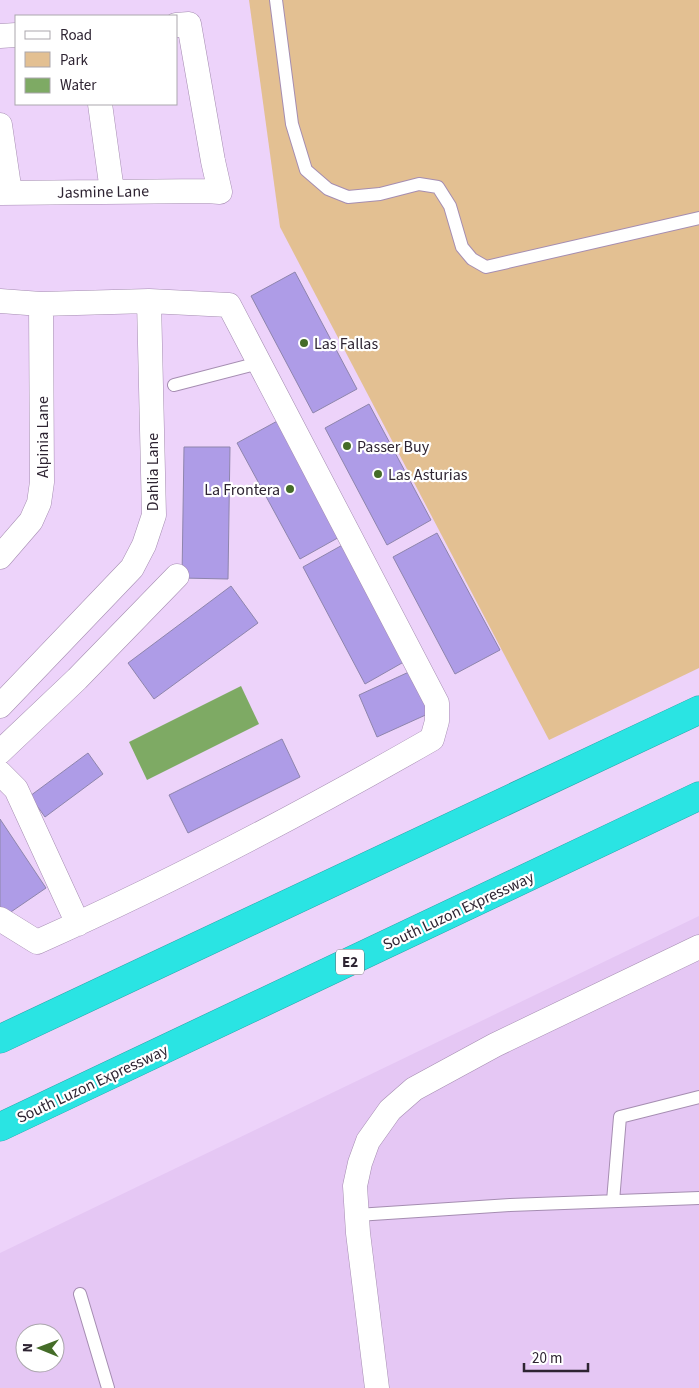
<svg xmlns="http://www.w3.org/2000/svg" width="699" height="1388" font-family="'Source Sans 3',sans-serif">
<style>
.built{fill:#e5c7f4;fill-rule:evenodd}
.green{fill:#e3c092}
.water{fill:#7eaa64}
.building{fill:#ae9ce7;stroke:#8e85ac}
.lines{fill:none;stroke-linecap:round;stroke-linejoin:round}
.lane-casing{stroke:#a58db1;stroke-width:14}
.street-casing{stroke:#a58db1;stroke-width:25}
.highway-casing{stroke:#2ba1a5;stroke-width:29}
.lane{stroke:#fff;stroke-width:12}
.street{stroke:#fff;stroke-width:24}
.highway{stroke:#2ae4e3;stroke-width:28}
.poi-dot{fill:#446c28;stroke:#fff;stroke-width:2}
.labels{text-anchor:middle;stroke-width:4.5;stroke-linejoin:round;paint-order:stroke}
.shield{fill:#fff;stroke:#6d6670;stroke-width:1}
.shield-label{font-size:15px;font-weight:bold;fill:#2e2432}
.street-label{font-size:16px;fill:#2e2432;stroke:#fff}
.poi-label{font-size:16px;fill:#2e2432;stroke:#fff;text-anchor:start}
</style>
<rect width="100%" height="100%" fill="#edd3fa"/>
<path class="built" d="M699,916V1388H0V1253ZM25,1333H55V1363H25Z"/>
<path class="green" d="M249,0H699V668L549,740L280,227Z"/>
<path class="water" d="M241,686L259,724L147,780L129,742Z"/>
<path class="building" d="M295,272L357,389L313,413L251,296Z
M369,404L431,520L387,545L325,428Z
M281,419L343,535L300,559L237,443Z
M184,447H230L228,579L182,578Z
M437,533L500,650L455,674L393,557Z
M346,543L409,659L365,684L303,567Z
M231,586L258,623L154,699L128,663Z
M411,671L430,713L377,737L359,695Z
M282,739L300,777L188,833L169,795Z
M88,753L103,774L45,817L30,796Z
M0,819L46,888L5,916L0,909Z"/>
<g class="lines">
<g class="lane-casing">
<path id="lane" d="M276,0L292,124L306,170L328,189L348,197L380,194L419,184L438,187L450,206L462,247L472,259L486,267L699,218
M174,385L259,363
M613,1201L620,1117L699,1097
M357,1215L510,1205L699,1198
M80,1294L108,1388"/>
</g>
<g class="street-casing">
<path id="street" d="M0,36L16,35
M100,104L112,191
M0,125L10,193
M0,193L207,191L220,192L213,161L189,24L176,25
M0,301L41,304L149,301L229,305L437,703V721L432,739C303,813 172,882 37,942L0,919
M0,557L31,521L39,503L42,482L41,304
M0,706L132,568L144,545L154,515L149,301
M0,752L77,679L177,576
M0,773L16,789L78,924
M377,1388L358,1233L355,1186L360,1163L368,1141L390,1110L414,1089L495,1045L699,947"/>
</g>
<g class="highway-casing">
<path id="highway" d="M0,1039L699,710
M0,1127L699,796"/>
</g>
<use href="#lane" class="lane"/>
<use href="#street" class="street"/>
<use href="#highway" class="highway"/>
</g>
<g class="poi-dot">
<circle cx="304" cy="343" r="5"/>
<circle cx="347" cy="446" r="5"/>
<circle cx="378" cy="474" r="5"/>
<circle cx="290" cy="489" r="5"/>
</g>
<g class="labels">
<rect class="shield" x="336" y="949.5" width="28" height="25" rx="4"/>
<g class="shield-label">
<text x="350" y="967">E2</text>
</g>
<g class="street-label">
<text transform="translate(103 191) rotate(-1)" y="6">Jasmine Lane</text>
<text transform="translate(42 437) rotate(-90)" y="6">Alpinia Lane</text>
<text transform="translate(152 472) rotate(-90)" y="6">Dahlia Lane</text>
<text transform="translate(458 910) rotate(-25)" y="6">South Luzon Expressway</text>
<text transform="translate(92 1083) rotate(-25)" y="6">South Luzon Expressway</text>
</g>
<g class="poi-label">
<text x="314" y="349">Las Fallas</text>
<text x="357" y="452">Passer Buy</text>
<text x="388" y="480">Las Asturias</text>
<text x="280" y="495" text-anchor="end">La Frontera</text>
</g>
</g>
<rect x="15" y="15" width="162" height="90" fill="#ffffff" stroke="#aba7ad"/>
<rect x="25" y="31" width="25" height="8" fill="#ffffff" stroke="#aba7ad"/>
<text x="60" y="40" font-size="15" fill="#2e2432">Road</text>
<rect x="25" y="52" width="25" height="15" fill="#e3c092" stroke="#aba7ad"/>
<text x="60" y="65" font-size="15" fill="#2e2432">Park</text>
<rect x="25" y="78" width="25" height="15" fill="#7eaa64" stroke="#aba7ad"/>
<text x="60" y="90" font-size="15" fill="#2e2432">Water</text>
<g transform="translate(40 1348) rotate(271)"><circle r="24" fill="#ffffff" stroke="#aba7ad"/>
<path d="M0-4L9 19L0 12L-9 19Z" fill="#446c28"/>
<text y="-8" font-size="14" font-weight="bold" text-anchor="middle" fill="#2e2432">N</text>
</g>
<path d="M524 1363v8h64v-8" fill="none" stroke="#2e2432" stroke-width="2.5"/>
<text x="532" y="1363" font-size="15" fill="#2e2432" stroke="#ffffff" stroke-width="4" paint-order="stroke">20 m</text>
</svg>
